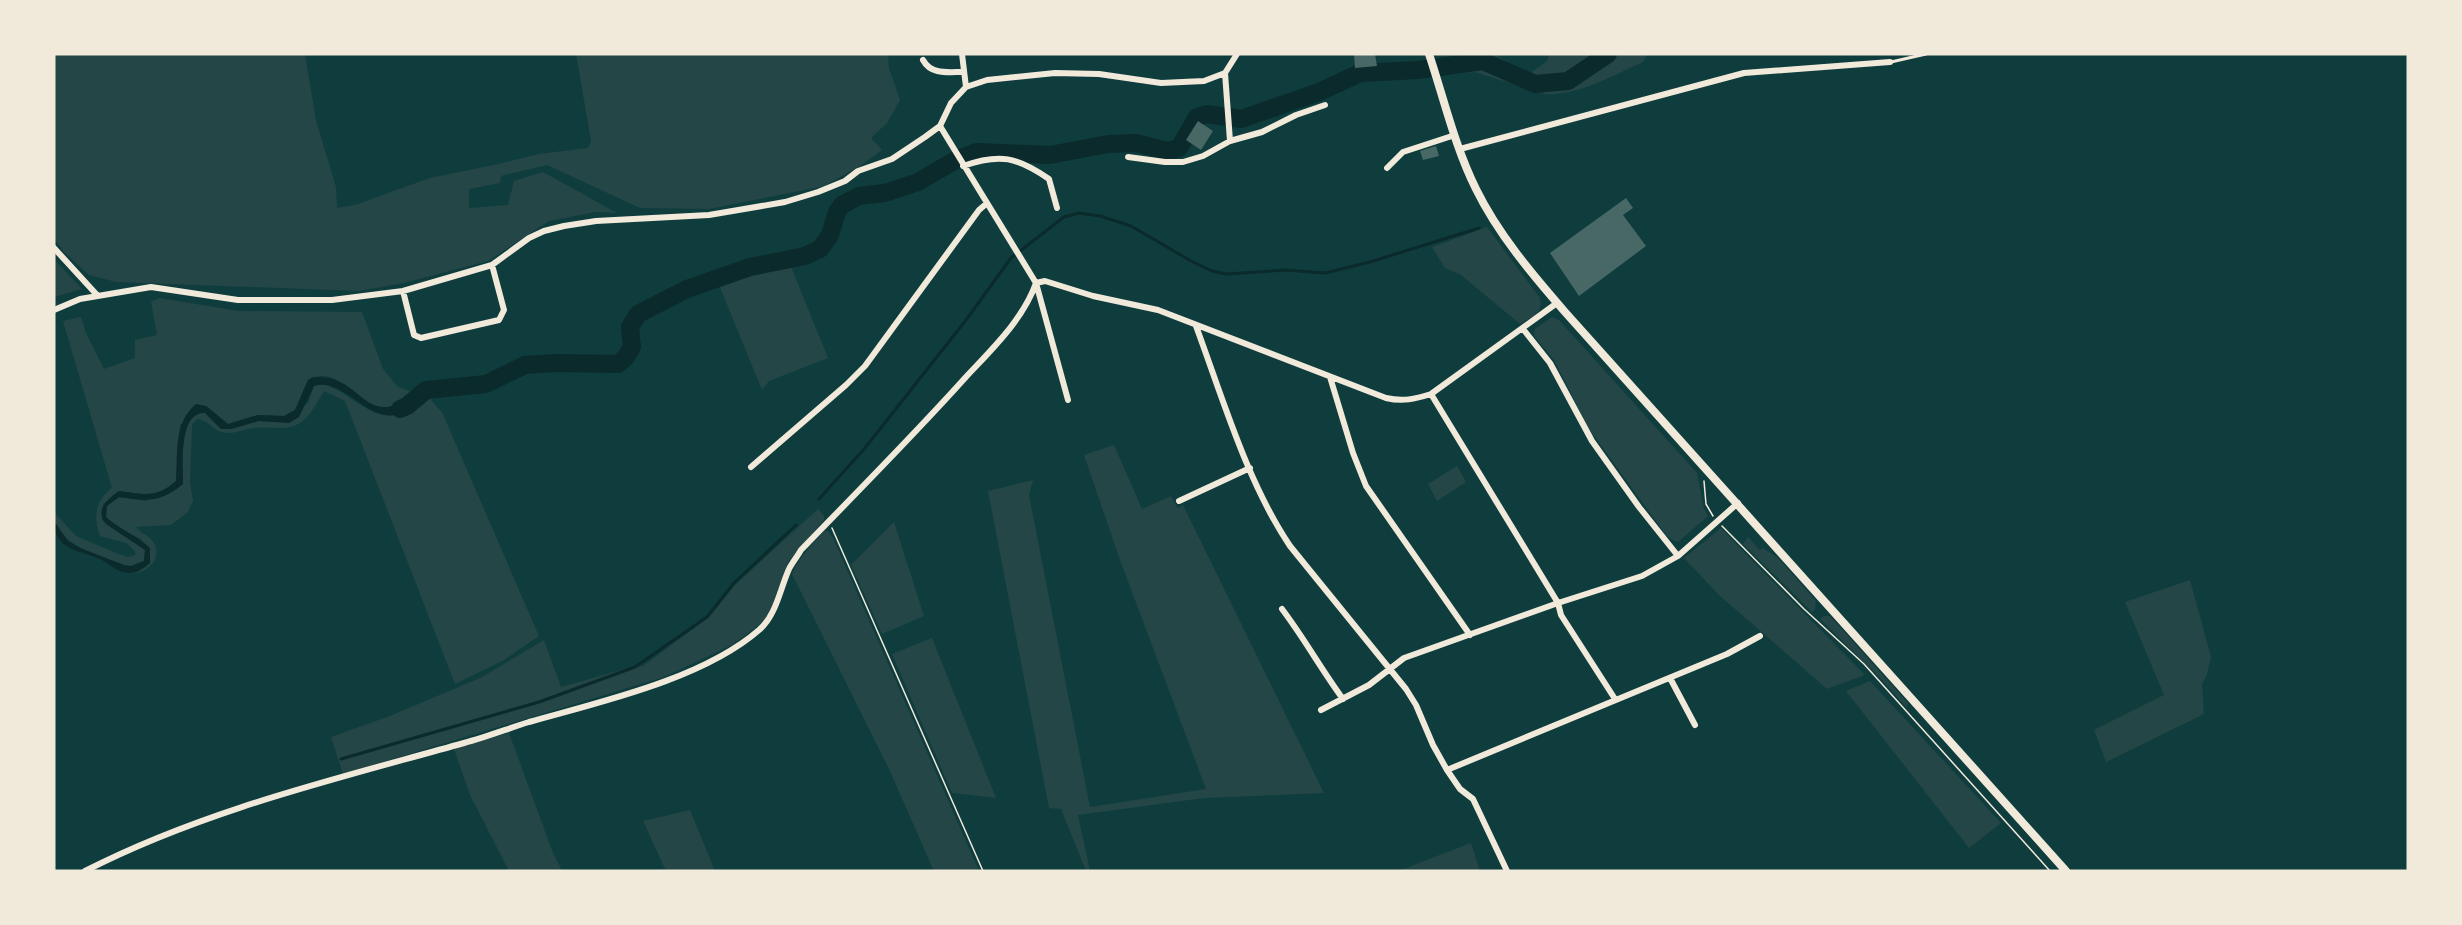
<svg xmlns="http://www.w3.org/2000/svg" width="2462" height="925" font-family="Manrope,sans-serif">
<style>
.green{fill:#244646}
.water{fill:#0a2a2b}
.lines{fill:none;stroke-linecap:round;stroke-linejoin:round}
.stream{stroke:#0a2a2b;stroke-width:3}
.river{stroke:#0a2a2b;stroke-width:18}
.building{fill:#486865}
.path{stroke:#f1e9da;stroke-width:1.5}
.service{stroke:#f1e9da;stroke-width:3}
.minor{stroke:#f1e9da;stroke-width:6}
.tertiary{stroke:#f1e9da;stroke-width:8}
</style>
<rect width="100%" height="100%" fill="#0f3d3e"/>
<path class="green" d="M54,54H305L316,121L336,187L337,208L355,205L430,178L494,165L539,154L588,148L591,141L576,54H888L889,68L900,100L887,123L871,138L882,150L860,166L824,186L709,209L640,208L547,165L501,176L500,183L469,189V208L508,205L514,181L543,172L617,213L596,212L549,221L488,261L404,283L359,291L116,282L89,275L64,252L54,238Z
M1459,54H1494L1529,74L1547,61L1549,54H1647L1643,62C1614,75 1578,96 1545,94L1475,72L1446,75L1441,60Z
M1487,227L1540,298C1544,313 1531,317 1520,324L1461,275L1445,268L1432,247Z
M54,258V259L82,289L54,297Z
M790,264L828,358L769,381L762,390L719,285Z
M159,298L239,311L362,312L383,369L397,386L418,395C408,401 399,408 388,408C359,410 340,362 308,380L295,410L284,416L258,415L228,424L206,406L180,425L176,481C156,499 144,494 119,491L103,504L102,520C116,532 131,539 145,550L144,561L131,566L124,565C99,555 54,545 54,512L76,536L116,553L128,557L135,555V551L126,543L100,536C93,518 95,500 112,488L63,321L81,317L86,333L104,369L135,358V340L157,335L151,302Z
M1552,317L1559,320L1697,473L1704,509L1708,516L1678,542L1672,540L1666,535L1589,429L1554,360L1534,336L1535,329Z
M320,384C346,387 371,423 397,414C410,409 417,400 428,394L434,404L442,412L539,636L504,660L455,684L345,401L324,391C313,409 306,428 281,428C272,428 263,427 253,428C242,430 232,435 221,432C212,429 208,420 197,419L192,425L190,482L193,501L188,512L171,525L136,527C140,533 146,534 151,539C166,556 147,576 129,573L150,563L141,539L118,529L106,517L107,506L119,497L146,501L183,484C183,466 178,411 205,413L221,429H231L259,421L276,422L308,403L314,386Z
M1114,445L1142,509L1171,496L1178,508L1183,505L1324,793L1204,798L1078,815L1090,871H1086L1061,809L1049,808L988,491L1033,480L1029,495L1090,807L1206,789L1120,560L1084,455Z
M1457,466L1466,482L1437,501L1428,484Z
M818,509L824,516V520L788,562L769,613L763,622L732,645L664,677L343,774L331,737L390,716L482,677L544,640L561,687L628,668L643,666L709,617L735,585Z
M894,522L924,616L882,634L851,565Z
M1721,528L1739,547L1865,675L1827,689L1719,595L1684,558Z
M825,531H828L833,538L979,871H934L889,769L792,574C800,556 812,544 825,531Z
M1748,537L1760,550L1763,548L1778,558L1816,601L1815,609L1812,612L1743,544Z
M2190,580L2211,657L2207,674L2202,684L2204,714L2106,762L2094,730L2164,695L2125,602Z
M1824,616H1830L1908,703L1907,708L1878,676L1820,619Z
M932,638L996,798L952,793L892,654Z
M1870,681L2001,823L1969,848L1846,691Z
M509,733L553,853L562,871H509L470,795L454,749Z
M690,810L715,871H666L643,821Z
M1471,843L1480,871H1398Z"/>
<path class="water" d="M313,377C366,374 359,431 418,395L422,397C379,449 350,374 314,386L299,417L289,423L259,421L231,429H221L205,413C178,411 183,466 183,484C160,503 147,501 119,497L107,506L106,517C120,530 137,535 150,548V563C144,568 138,573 129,573C118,573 110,564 100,559C79,550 54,550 54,521L68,541L80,548L124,565L131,566L144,561L145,550L106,524C94,510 108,499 119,491C144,494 156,499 176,481C178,454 173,423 196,404L206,406L228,424L258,415L284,416L295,410L308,380Z"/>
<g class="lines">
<path class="stream" d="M819,499L865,448L966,320L1011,258L1064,217L1079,213L1100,216L1131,226L1191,261L1212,271L1226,274L1285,270L1325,273L1370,262L1479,228
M341,759L539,702L635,667L707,617L734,583L796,525"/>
<path class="river" d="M400,409L407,406L426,390L486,384L525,365L555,363L618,364L626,357L632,347L630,327L638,314L687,289L750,267L805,256L820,249L830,235L837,212L842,205L859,196L885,193L918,182L954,161L977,152L1050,155L1108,144L1136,143L1168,151L1179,148L1197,117L1207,114L1241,119L1319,92L1360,73L1418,70L1483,61L1535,84L1568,81L1608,54"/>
</g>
<path class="building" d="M1354,54H1375L1377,66L1355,68Z
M1198,121L1213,131L1201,150L1186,140Z
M1436,146L1439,156L1423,160L1420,151Z
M1626,198L1633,208L1623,215L1646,246L1579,296L1550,253Z"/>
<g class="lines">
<path class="path" d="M1704,481L1706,504L1713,516
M1722,526L1804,609L1864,664L2050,871
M832,528L983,871"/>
<path class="service" d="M1891,62L1926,54"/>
<path class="minor" d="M962,54L966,87
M923,60C931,75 948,72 963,72
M1225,73L1230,141
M940,126L1036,283L1068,400
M1460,149L1744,73L1890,62
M1128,157L1165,162H1183L1203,156L1230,141L1262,132L1296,115L1325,105
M963,166C1000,153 1017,157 1049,179L1057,208
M1387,168L1403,152L1455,135
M54,248L97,295
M1036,283L1045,281L1093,296L1158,310L1386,398C1403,402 1415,399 1431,394L1557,303
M403,291L414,335L421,338L499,320L504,310L492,265
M54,310L80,299L151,287L238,300H332L403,291L492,265L529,238L544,231L564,226L596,221L709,215L785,202L818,192L845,181L858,171L892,159L925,137L940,126L951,103L966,87L987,80L1055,73L1099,74L1161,83L1204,81L1225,73L1237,54
M1196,326C1223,399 1247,482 1290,546L1406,689L1416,705L1433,745L1447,770L1460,789L1473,799L1507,871
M1523,329L1550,363L1592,441L1639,507L1678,556
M1330,377L1353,453L1366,486L1470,635
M1431,394L1558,603L1561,615L1615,699
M751,467L846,385L865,366L979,210L986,204
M1179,501L1250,468
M1282,609C1304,638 1321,669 1343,699
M1670,678L1695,725
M1321,710L1369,685L1404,658L1558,603L1642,576L1678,556L1738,503
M1447,770L1727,654L1760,636
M85,871C204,810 336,779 464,743C486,737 507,729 529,722C600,702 703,679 759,630C776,616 780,589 789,569C792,563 797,557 801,550C856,493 912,437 965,378C991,350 1023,320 1036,283"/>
<path class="tertiary" d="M1429,54C1444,99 1455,147 1476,189C1498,234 1532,274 1565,312L2066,871"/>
</g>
<rect width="2462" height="925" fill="none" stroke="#f1e9da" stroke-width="111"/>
</svg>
